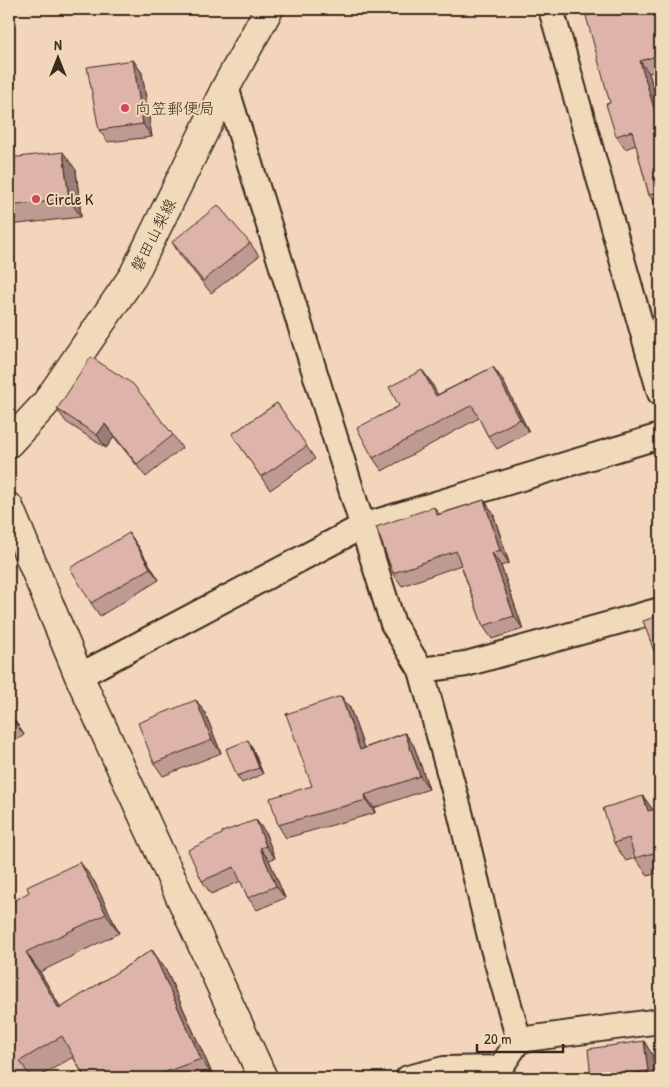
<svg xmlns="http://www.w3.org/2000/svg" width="669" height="1087" font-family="'Patrick Hand','Klee One',sans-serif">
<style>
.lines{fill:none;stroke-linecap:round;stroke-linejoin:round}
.minor-casing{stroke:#3b2a1e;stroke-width:28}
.tertiary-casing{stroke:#3b2a1e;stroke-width:31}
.secondary-casing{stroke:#3b2a1e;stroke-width:31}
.minor{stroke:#f1dab9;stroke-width:24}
.tertiary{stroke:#f1dab9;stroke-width:28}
.secondary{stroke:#f1dab9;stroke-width:28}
.wall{fill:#bf9a92;stroke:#3b2a1e}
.shaded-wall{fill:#9b7d77;stroke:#3b2a1e}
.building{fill:#deb3aa;stroke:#3b2a1e}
.poi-dot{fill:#d1495b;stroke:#f1dab9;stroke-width:2}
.labels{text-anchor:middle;stroke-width:4;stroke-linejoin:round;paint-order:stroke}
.poi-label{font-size:16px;fill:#3b2a1e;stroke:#f1dab9;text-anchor:start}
.street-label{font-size:16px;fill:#3b2a1e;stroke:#f1dab9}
</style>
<rect width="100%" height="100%" fill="#f3d5bb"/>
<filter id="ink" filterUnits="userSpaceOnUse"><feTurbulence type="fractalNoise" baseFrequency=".02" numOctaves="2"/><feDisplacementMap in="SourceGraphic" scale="10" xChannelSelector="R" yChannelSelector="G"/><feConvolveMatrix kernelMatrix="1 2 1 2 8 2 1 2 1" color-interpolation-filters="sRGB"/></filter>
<g filter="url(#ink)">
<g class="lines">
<g class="minor-casing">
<path id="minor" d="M551,9L660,393
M226,87L393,624L421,670L460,812L492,945L519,1040
M421,670L466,664L660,610
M79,676L363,526L660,436
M408,1078L444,1069L500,1068L519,1040L660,1021"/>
</g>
<g class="tertiary-casing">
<path id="tertiary" d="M9,507L79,676L263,1078"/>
</g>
<g class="secondary-casing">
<path id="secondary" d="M9,443L46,403L133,276L226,87L269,9"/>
</g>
<use href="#minor" class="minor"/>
<use href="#tertiary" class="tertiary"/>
<use href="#secondary" class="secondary"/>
</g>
<path class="wall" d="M610,9H634L636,11L660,9V70L649,73L660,112V207L658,208L649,195L636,145L625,149L616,136L610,103Z
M133,60L142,73L152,137L108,142L99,130Z
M9,158L76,170L81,217L9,225Z
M172,242L250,243L259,256L211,293L180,255Z
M493,367L502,379L529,432L497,449L488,436L479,418L382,471L373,458L399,406L422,370L431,382L437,395Z
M277,403L315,459L270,490L232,434Z
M57,409L173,435L182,448L146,477L114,437L106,448L66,422Z
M484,500L493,513L509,563L501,566L523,629L492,639L483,626L461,565L402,586L393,573L434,507L439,514Z
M129,533L138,546L159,580L100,616L91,603Z
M660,615V660L654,651Z
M9,620L12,625L9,628Z
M341,696L350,708L364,748L405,733L414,746L429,789L374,808L375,813L286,838L278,825L312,786Z
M196,700L205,713L221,753L163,776L154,763Z
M9,712L24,735L9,745Z
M252,747L263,774L242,783L237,776Z
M643,796L653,810L660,808V872L648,876L635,858L626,861L614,843Z
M256,820L265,832L275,858L269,860L285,898L257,910L248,898L241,881L211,894L202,881Z
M94,881L119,933L40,972L61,1008L152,950L166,970L214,1078H85L73,1057L37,1078H9L29,892Z
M652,1054L656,1078H591Z"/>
<path class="shaded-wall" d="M133,60L142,73L152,137L143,124Z
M640,61L649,73L660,113V129Z
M63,152L76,170L81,217L69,199Z
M493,367L502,379L529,432L520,419Z
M422,370L431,382L445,408L436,396Z
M105,424L114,437L106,448L97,435Z
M484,500L493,513L509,563L500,550Z
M129,533L138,546L159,580L150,568Z
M492,553L501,566L523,629L514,616Z
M341,696L350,708L369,762L360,750Z
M196,700L205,713L221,753L212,740Z
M9,712L24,735L9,713Z
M405,733L414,746L429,789L420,776Z
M248,740L252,747L263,774L259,768Z
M365,795L374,808L375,813L366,800Z
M643,796L656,814L648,811Z
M256,820L265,832L275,858L266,846Z
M260,848L269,860L285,898L276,886Z
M80,862L94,881L119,933L106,914Z
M152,950L166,970L214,1078L201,1059Z
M26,952L40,972L73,1029L59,1009Z
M644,1041L652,1054L656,1078H652L648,1071Z"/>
<path class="building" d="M610,9H632L633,12L643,9H660V55L640,61L660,129V192L649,195L632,131L616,136L606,104L610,103L586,16Z
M133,60L143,124L99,130L87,67Z
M63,152L69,199L9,206V158Z
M218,205L250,243L203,281L172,242Z
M91,357L133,384L173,435L137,464L105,424L97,435L57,409Z
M493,367L520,419L488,436L472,405L373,458L357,428L399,406L389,387L422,370L436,396Z
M277,403L307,446L261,477L232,434Z
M484,500L500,550L492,553L514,616L483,626L456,551L393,573L376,527L434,507L437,515Z
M129,533L150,568L91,603L70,568Z
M660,615V649L654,651L643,621Z
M341,696L360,750L405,733L420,776L365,795L366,800L278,825L270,798L312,786L286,714Z
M196,700L212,740L154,763L138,723Z
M9,713L12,719L9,721Z
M248,740L259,768L237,776L226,749Z
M643,796L648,811L660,808V856L657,852L635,858L629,838L614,843L603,808Z
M256,820L266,846L260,848L276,886L248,898L234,867L202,881L188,850L222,834V832Z
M80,862L106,914L26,952L59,1009L152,950L201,1059L149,1078H85L62,1036L20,1061L31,1078H9V904L29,892L27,887Z
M644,1041L648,1071L597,1078H591L588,1049Z
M660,1073V1078H657L656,1074Z"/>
</g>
<g class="poi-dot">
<circle cx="125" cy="108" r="5"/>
<circle cx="36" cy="199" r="5"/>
</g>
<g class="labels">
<g class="poi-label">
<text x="135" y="114">向笠郵便局</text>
<text x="46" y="205">Circle K</text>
</g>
<g class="street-label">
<text transform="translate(153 235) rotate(-63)" y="6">磐田山梨線</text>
</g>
</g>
<rect width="669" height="1087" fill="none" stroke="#f1dab9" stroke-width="30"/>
<rect x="15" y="15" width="639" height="1057" fill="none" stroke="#3b2a1e" stroke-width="2" filter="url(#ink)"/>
<g transform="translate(58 58)" stroke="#f1dab9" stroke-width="4" paint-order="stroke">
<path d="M0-4L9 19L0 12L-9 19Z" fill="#3b2a1e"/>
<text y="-8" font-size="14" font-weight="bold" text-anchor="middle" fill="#3b2a1e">N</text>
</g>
<path d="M477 1044v8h86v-8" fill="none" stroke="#3b2a1e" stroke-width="2.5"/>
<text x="484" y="1044" font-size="15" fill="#3b2a1e" stroke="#f1dab9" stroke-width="4" paint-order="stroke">20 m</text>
</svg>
